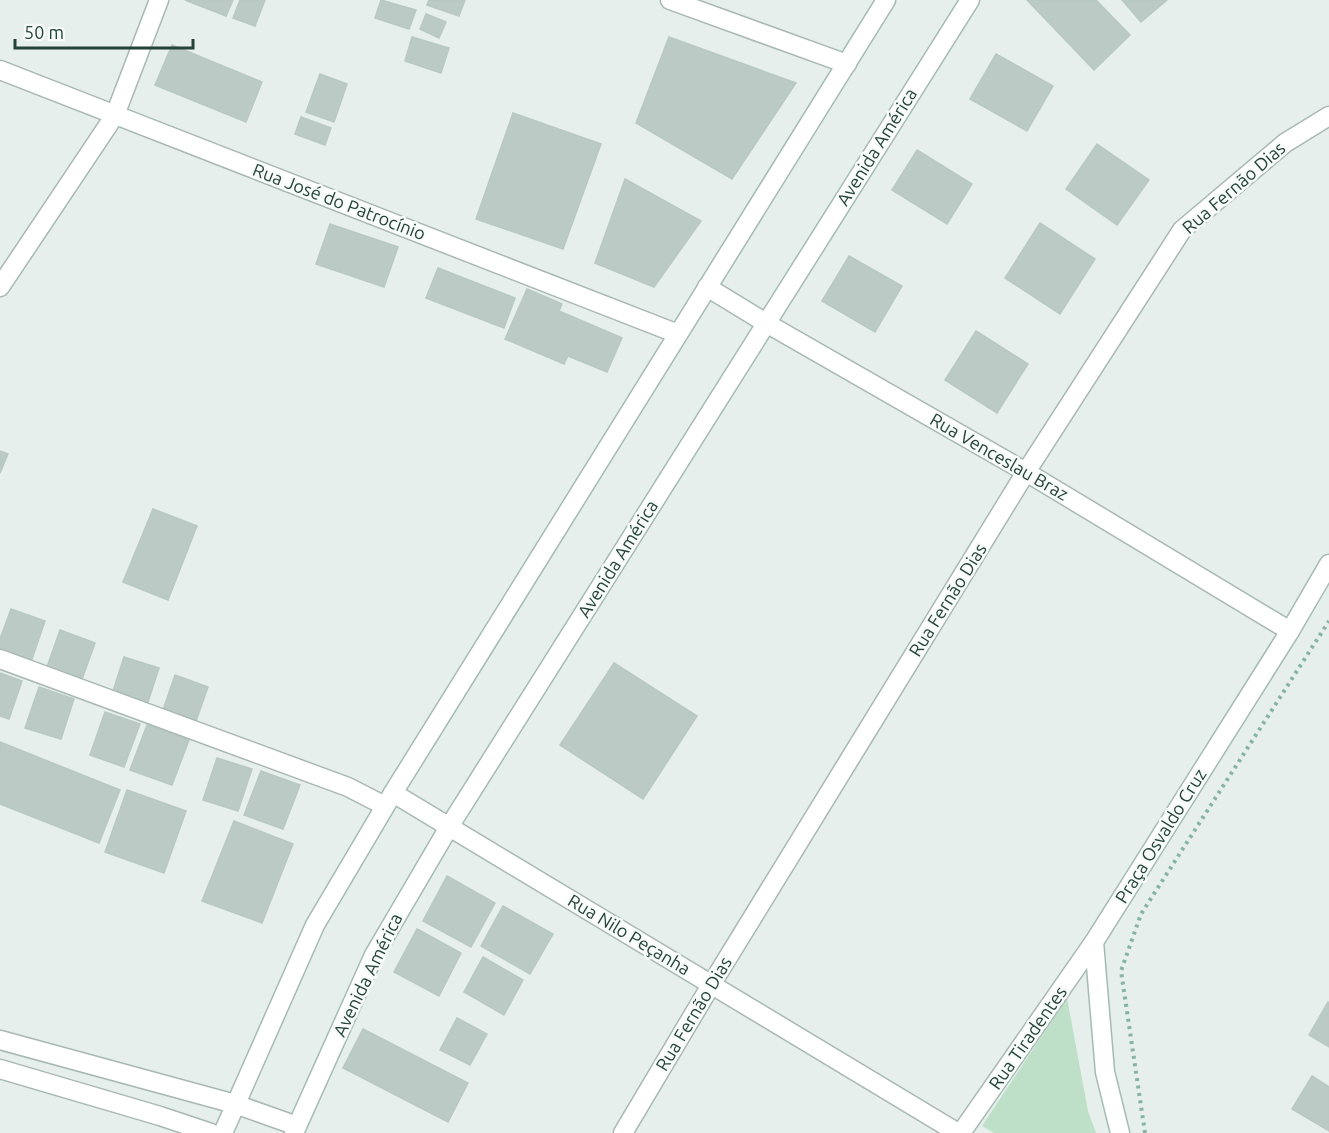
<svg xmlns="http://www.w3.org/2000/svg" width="1329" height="1133" font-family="Ubuntu,sans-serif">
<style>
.green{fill:#bfe0c8}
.building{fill:#bbcac4;stroke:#b8c9c2;stroke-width:1.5}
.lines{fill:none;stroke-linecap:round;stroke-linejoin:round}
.street-casing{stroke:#a8b8b2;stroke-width:21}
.secondary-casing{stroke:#a4bbb3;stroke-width:21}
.path{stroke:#86b3a5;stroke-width:4;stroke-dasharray:3 4.5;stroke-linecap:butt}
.street{stroke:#fff;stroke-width:18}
.secondary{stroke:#fff;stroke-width:18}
.labels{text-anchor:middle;stroke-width:5;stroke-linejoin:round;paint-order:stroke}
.street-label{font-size:18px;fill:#24423a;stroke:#f7fbf9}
</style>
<rect width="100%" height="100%" fill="#e6efeb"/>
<path class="green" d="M1067,998L1088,1111L1096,1133H994L982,1126Z"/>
<path class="building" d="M185,0H233L226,16Z
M240,0H265L255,26L233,18Z
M381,0L416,10L409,29L375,18Z
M429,0H465L459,16L427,5Z
M1027,0H1096L1130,35L1094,70Z
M1122,0H1167L1141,22Z
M426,14L446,22L439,38L420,29Z
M412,37L449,48L441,73L405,61Z
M669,37L796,83L732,179L636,123Z
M172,45L262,82L246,122L155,85Z
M996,54L1053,86L1027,131L970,99Z
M320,74L347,84L334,122L306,112Z
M513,113L601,144L563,249L476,219Z
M301,117L331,128L325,145L295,134Z
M1097,144L1149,180L1117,225L1066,189Z
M917,150L972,184L947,224L892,190Z
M625,179L701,221L654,287L595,263Z
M1040,223L1095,259L1060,314L1005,278Z
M330,224L398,247L384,287L316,264Z
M849,256L902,286L875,332L822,301Z
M438,268L515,298L504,328L426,298Z
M527,289L562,304L559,311L622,338L607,372L568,356L564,364L505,339Z
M976,331L1028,364L997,413L945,380Z
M0,451L8,454L0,473Z
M153,509L197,526L168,600L123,582Z
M11,609L45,621L31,662L0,651V639Z
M60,630L95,643L81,682L46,670Z
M124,657L159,668L147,705L112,694Z
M614,663L697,716L643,799L560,745Z
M0,673L22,681L9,719L0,716Z
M175,675L208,687L195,724L162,713Z
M39,687L74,699L61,739L25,728Z
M105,712L140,724L124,767L90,755Z
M147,725L189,740L172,785L130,770Z
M0,742L120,790L99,843L0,804Z
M217,758L252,769L238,811L203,800Z
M261,771L300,785L283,829L244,815Z
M127,790L186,811L164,873L105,852Z
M234,821L293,844L262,923L202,901Z
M447,876L495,903L471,947L423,921Z
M503,906L553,934L530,974L481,946Z
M417,929L461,953L439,996L394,972Z
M483,957L523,980L504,1015L464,992Z
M1328,1002L1329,1003V1047L1309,1035Z
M457,1018L487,1034L470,1065L440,1050Z
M363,1029L468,1083L448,1122L343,1068Z
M1312,1076L1329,1087V1131L1292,1109Z"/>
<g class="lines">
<g class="street-casing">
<path id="street" d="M670,0L847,64
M0,70L678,334
M0,287L115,115L159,0
M707,287L766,323L1026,472L1290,631
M0,659L348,787L385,806
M393,793L958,1133
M0,1040L235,1104L297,1126
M0,1069L160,1116L211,1133
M623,1133L711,985L1026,472L1182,230L1285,143L1329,116
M961,1133L1094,942"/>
</g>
<g class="secondary-casing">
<path id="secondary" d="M223,1133L315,925L393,793L886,0
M294,1133L374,955L449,827L970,0
M1120,1133L1105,1072L1094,942L1290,631L1329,564"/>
</g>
<path class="path" d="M1145,1133L1121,971L1141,914L1329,621"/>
<use href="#street" class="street"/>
<use href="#secondary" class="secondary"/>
</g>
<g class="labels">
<g class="street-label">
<text transform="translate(877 147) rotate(-58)" y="6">Avenida América</text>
<text transform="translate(1234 188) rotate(-41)" y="6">Rua Fernão Dias</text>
<text transform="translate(339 202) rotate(21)" y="6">Rua José do Patrocínio</text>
<text transform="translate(999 457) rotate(30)" y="6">Rua Venceslau Braz</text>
<text transform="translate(618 559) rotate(-58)" y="6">Avenida América</text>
<text transform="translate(948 600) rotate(-58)" y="6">Rua Fernão Dias</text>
<text transform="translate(1161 836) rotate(-58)" y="6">Praça Osvaldo Cruz</text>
<text transform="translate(629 935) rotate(31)" y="6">Rua Nilo Peçanha</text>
<text transform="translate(368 975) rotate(-64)" y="6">Avenida América</text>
<text transform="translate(694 1014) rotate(-59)" y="6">Rua Fernão Dias</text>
<text transform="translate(1028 1038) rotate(-55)" y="6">Rua Tiradentes</text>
</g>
</g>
<path d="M15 39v9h178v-9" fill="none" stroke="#24423a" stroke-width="3"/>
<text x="24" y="39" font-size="18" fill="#24423a" stroke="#f7fbf9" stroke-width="4.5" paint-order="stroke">50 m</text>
</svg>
